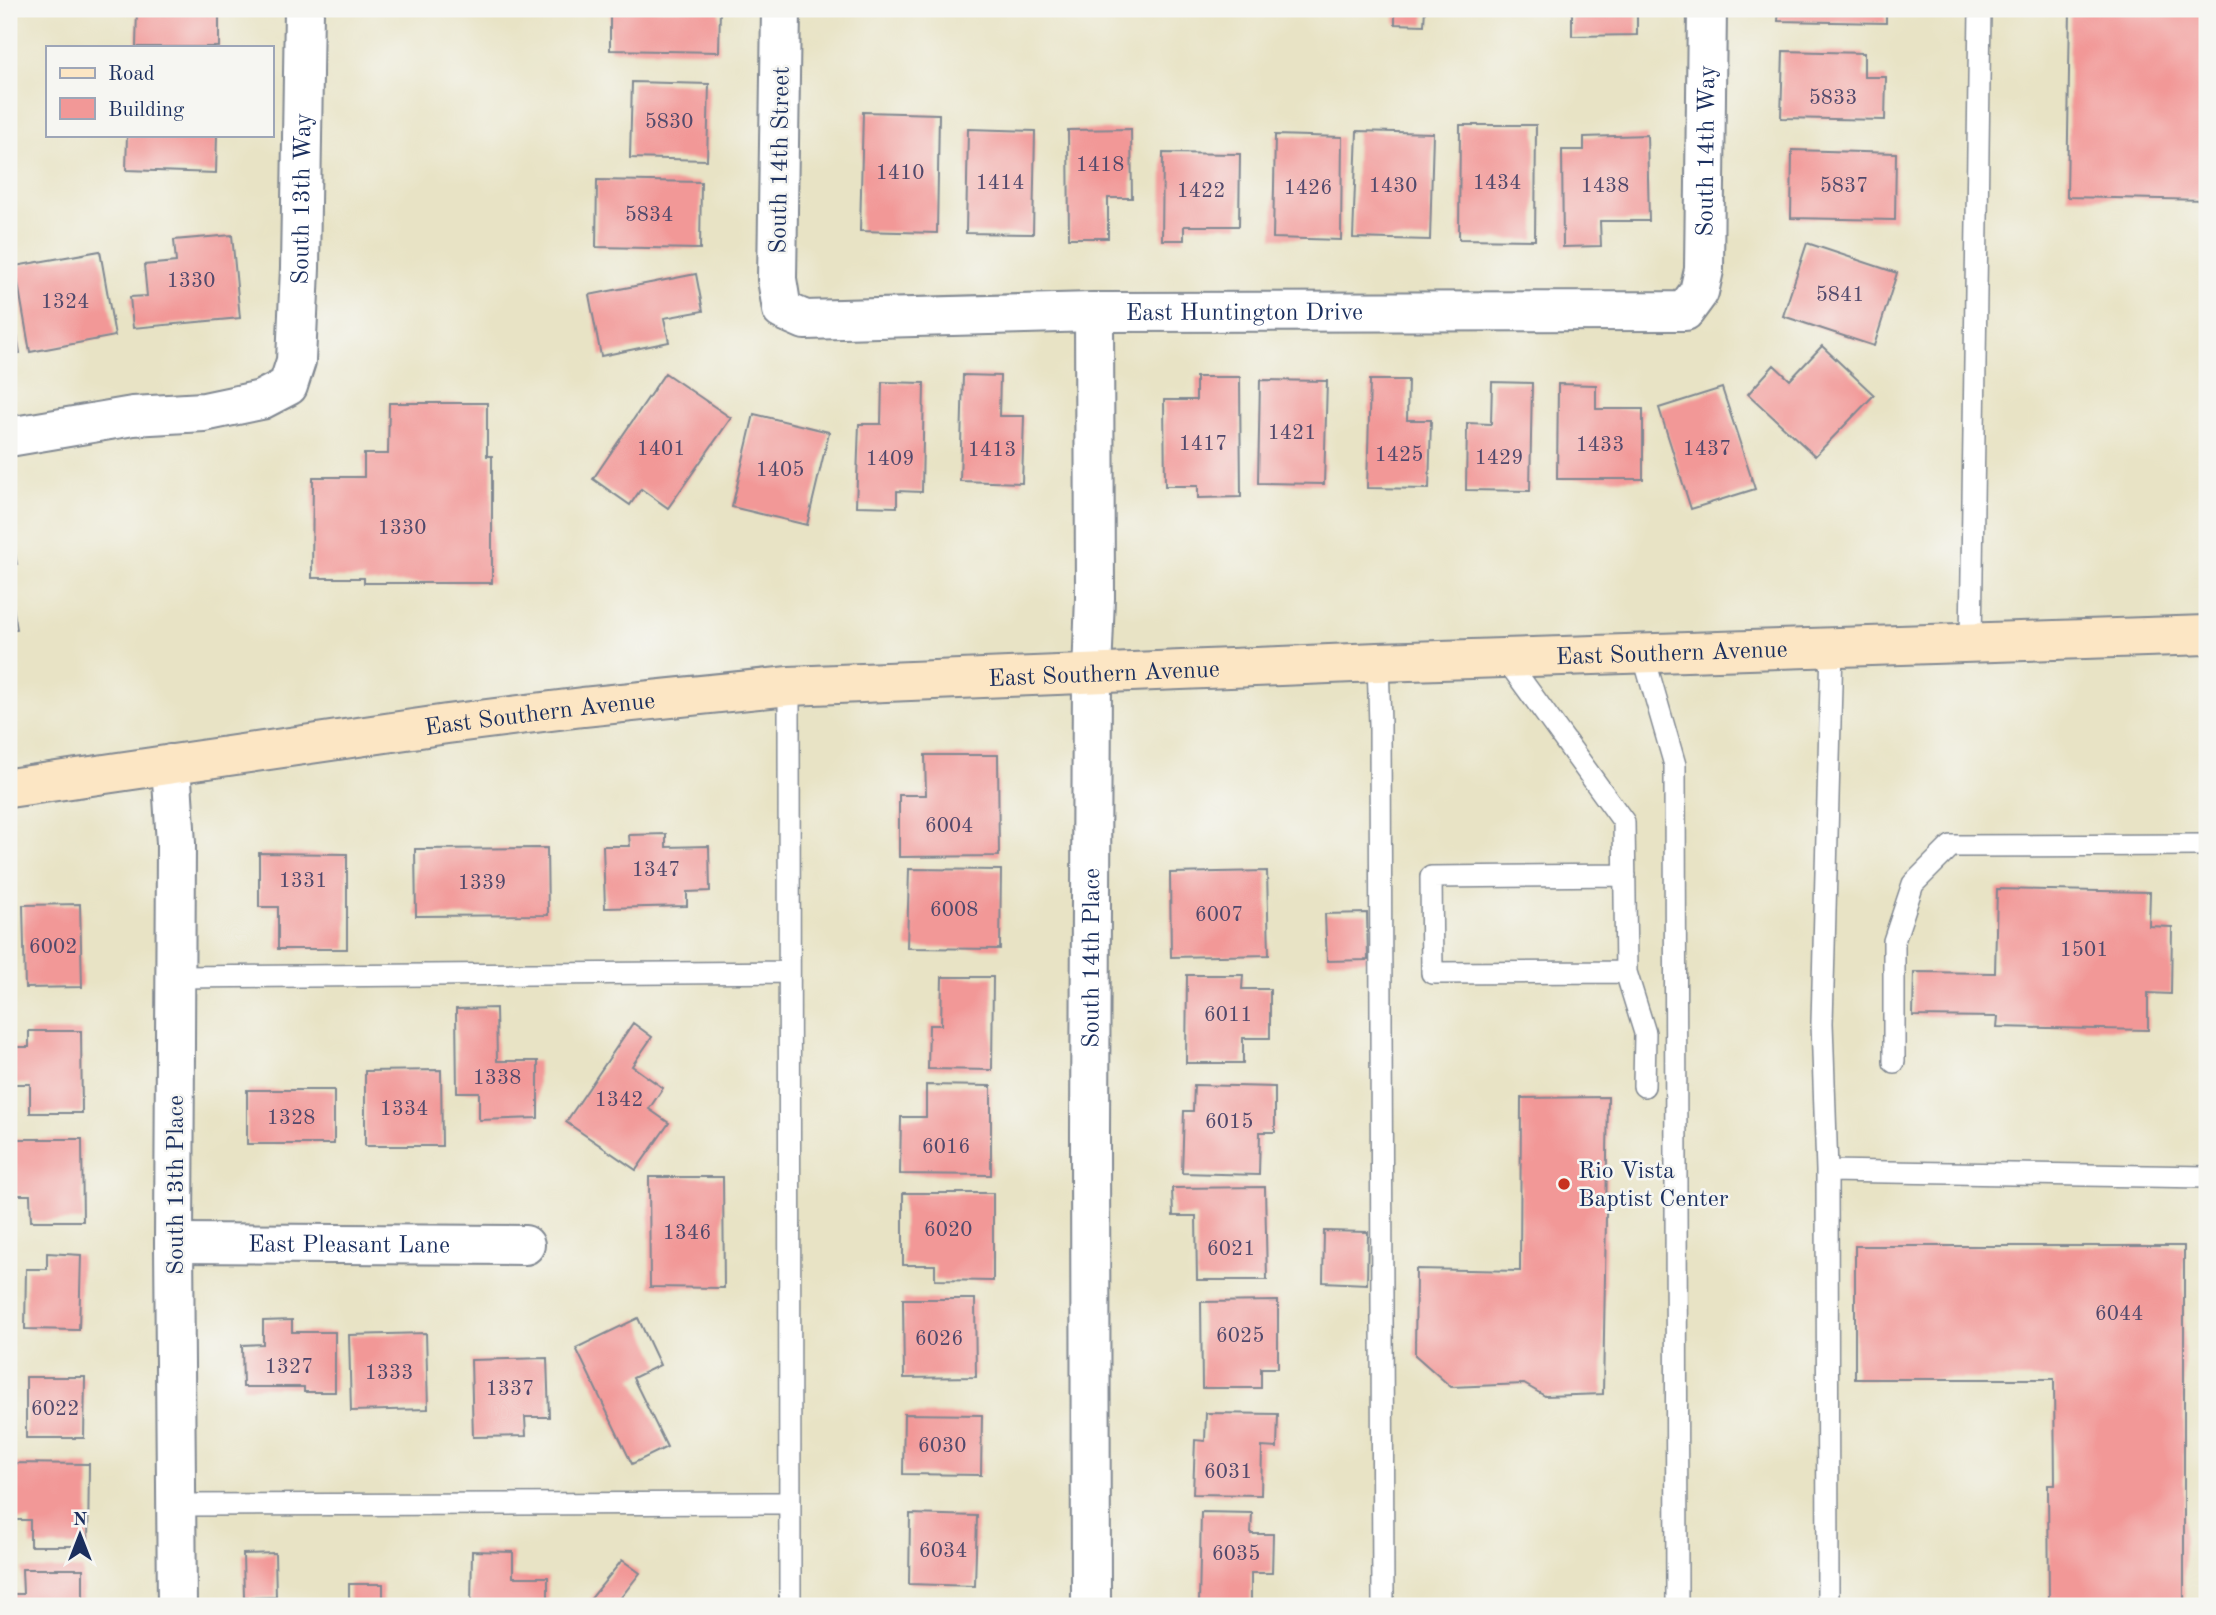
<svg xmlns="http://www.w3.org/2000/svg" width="2216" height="1615" font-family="'Old Standard TT',serif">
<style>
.building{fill:#f29897}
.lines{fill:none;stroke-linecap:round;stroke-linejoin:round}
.service-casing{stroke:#828992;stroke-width:24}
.minor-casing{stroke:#828992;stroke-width:42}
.secondary-casing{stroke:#828992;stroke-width:42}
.service{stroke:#fff;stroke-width:21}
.minor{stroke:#fff;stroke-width:38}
.secondary{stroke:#fce6c4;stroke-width:38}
.poi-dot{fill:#c8321e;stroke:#f6f6f2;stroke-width:2.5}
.labels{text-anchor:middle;stroke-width:5;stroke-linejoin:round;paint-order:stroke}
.number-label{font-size:21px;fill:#51496c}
.street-label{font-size:24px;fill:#1b2f5e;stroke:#f6f6f2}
.poi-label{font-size:24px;fill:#1b2f5e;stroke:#f6f6f2;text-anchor:start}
</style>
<rect width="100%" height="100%" fill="#f6f6f2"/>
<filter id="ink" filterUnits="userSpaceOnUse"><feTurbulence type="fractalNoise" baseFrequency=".0143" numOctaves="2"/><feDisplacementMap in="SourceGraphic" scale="14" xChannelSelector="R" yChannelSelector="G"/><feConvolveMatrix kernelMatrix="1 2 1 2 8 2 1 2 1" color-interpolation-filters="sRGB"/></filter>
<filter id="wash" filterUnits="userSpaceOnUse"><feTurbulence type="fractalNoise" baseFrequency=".00686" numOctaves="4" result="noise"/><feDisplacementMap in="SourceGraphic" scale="28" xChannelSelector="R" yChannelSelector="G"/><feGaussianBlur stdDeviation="1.57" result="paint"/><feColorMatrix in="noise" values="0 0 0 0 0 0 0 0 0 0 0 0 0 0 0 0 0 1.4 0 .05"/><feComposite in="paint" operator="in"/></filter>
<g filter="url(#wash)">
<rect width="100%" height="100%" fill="#e8e3c5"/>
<g id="blocks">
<path class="building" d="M137,9H219V47H136Z
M610,9H720L719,52L610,50Z
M1395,9H1425L1424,25L1395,24Z
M1572,9H1637V35L1572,36Z
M1779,9H1886V23L1778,21Z
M2070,9H2207V200L2067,197Z
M1783,51L1864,53V77H1886L1885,120L1781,118Z
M632,82L709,84L707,160L630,158Z
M863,112L939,114L937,233L860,231Z
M1460,125H1536L1535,240L1459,239Z
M968,129L1035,131L1033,234L966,233Z
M1131,129L1132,198H1108V238H1069L1068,130Z
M1357,131L1433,133L1430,240L1353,238Z
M127,135H217L216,173L126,170Z
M1275,135L1342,137L1341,240L1273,238Z
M1647,135L1649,221H1600L1601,246L1563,247L1562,150H1584V137Z
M1792,150L1896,153L1895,220L1791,218Z
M1163,153L1240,154L1239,226H1184V240H1162Z
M597,180L701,182L700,249L596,247Z
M232,235L240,318L133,328L130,297L147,296L144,265L176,262L174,240Z
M1807,243L1897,273L1874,346L1783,316Z
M100,251L115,336L30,352L15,266Z
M696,274L703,311L664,318L669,342L601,356L589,295Z
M9,290L20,353L9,355Z
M1822,346L1874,395L1815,456L1748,394L1774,365L1790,380Z
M665,373L731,418L668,508L641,489L630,505L593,479Z
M963,375L1000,376L999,416H1024L1022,483L960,481Z
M1196,377H1240L1241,497L1198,498V486H1165L1164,400H1196Z
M1260,380L1327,381L1324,484L1258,483Z
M1370,380H1408L1407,420H1431L1429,489L1367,488Z
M882,382L924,383L922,492L897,491V507L856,506L859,424H881Z
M1492,382L1532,383L1530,491L1466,490L1467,423L1491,424Z
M1558,384L1596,385V409H1643V479H1557Z
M1722,388L1755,489L1691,509L1659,408Z
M389,403H487V456H492V583H364V578H312L313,477H364V454H388Z
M754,414L829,432L807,525L732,507Z
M9,524L17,564L9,565Z
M10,590L17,629L9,630V591Z
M925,755H998L999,856L899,857V795H926Z
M666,834V847L709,846L710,891L687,892V906L605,908L603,846H630L629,835Z
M547,848L548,915L416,916L415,849Z
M259,853L347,854V949H278V907H259Z
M909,869L1001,870L1000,949L907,948Z
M1267,871L1269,955L1171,957L1170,873Z
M1997,889L2150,892L2149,926L2172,927L2171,994L2148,993V1030L1997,1027L1998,1017L1913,1016L1914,972L1995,973Z
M80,904L82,987L25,988L23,905Z
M1367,913L1368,960L1327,961L1325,914Z
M1187,975H1243L1242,989H1270V1038H1243V1063H1186Z
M942,977H993L992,1070L928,1069L929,1025H941Z
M496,1008L497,1061H538V1118L479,1120V1092H457L456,1009Z
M633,1023L652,1037L632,1066L663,1088L649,1109L669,1123L636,1170L566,1122Z
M29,1031H81L82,1113H30V1084H9V1047H29Z
M441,1070L442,1146H365V1071Z
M926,1085L991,1086V1175L900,1174L901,1117H926Z
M1194,1085L1275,1087V1132H1260L1259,1175L1182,1173L1184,1111H1193Z
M247,1090H334V1144H247Z
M1608,1097L1603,1394L1545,1396L1524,1384L1451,1387L1415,1355L1416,1269L1520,1271L1521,1098Z
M12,1139H82L83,1221H31L30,1195H12Z
M649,1177H723L724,1288L650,1287Z
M1265,1187L1267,1280H1197L1196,1216H1173L1172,1188Z
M903,1193H993V1281L935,1280V1265H903Z
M1324,1231L1368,1232L1367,1284L1323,1282Z
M1855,1246H2184V1606H2049L2048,1485H2055L2054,1379H1855Z
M47,1253L81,1255L79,1330L25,1329L26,1269H47Z
M903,1299H975L976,1377L904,1378Z
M1278,1301V1368H1261V1388H1202L1201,1302Z
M638,1318L660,1365L633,1378L667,1447L632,1464L576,1348Z
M292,1320V1332H335V1392H304V1387H243L242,1345L263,1344V1321Z
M426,1333L428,1409L351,1411L349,1335Z
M547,1358L549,1417H525L526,1436L473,1437L471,1360Z
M26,1377H85L84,1438H26Z
M1206,1413L1278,1414L1277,1448L1262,1447L1261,1495L1193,1494L1195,1440L1205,1441Z
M904,1414L982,1415L981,1475L903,1474Z
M9,1463L89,1464L88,1546H30V1520H9Z
M1201,1512L1252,1513L1251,1534H1273L1272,1573H1251V1606L1199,1605Z
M910,1514L977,1516L975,1586L909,1584Z
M472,1551L513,1552V1577H548V1606H471Z
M275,1553L276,1597L244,1598L243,1554Z
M622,1560L640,1573L619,1600L627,1606H585Z
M22,1569H83V1606H9V1594H23Z
M349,1584H383V1602H440V1606H349Z
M334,1601V1606H264V1602Z"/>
</g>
</g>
<g filter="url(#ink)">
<use href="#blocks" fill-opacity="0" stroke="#828992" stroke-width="2"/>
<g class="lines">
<g class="service-casing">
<path id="service" d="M1971,643L1980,9
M1643,654L1675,765L1677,1606
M1505,658L1624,822L1626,972L1645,1033L1644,1086
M1378,662L1380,725L1383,1606
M789,686L790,1606
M1625,875L1431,877L1432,973L1626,972
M176,977L788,972
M1894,1062V941L1913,884L1951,846L2207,845
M1827,1171L2207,1177
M176,1505L790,1503
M1828,1606L1827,1171L1822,1023L1832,647"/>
</g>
<g class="minor-casing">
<g id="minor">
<path id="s1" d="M781,9L777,279L782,310L805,320L1094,312L1685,311L1699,292L1704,270L1707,9"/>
<path id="s2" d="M9,437L133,416L204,412L261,400L288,386L296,361L300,268L304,9"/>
<path d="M171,764L176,844L174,1243L177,1606"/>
<path id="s3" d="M174,1243L525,1245"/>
<path id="s4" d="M1091,1606L1090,1134L1092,673L1095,598L1094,312"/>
</g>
</g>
<g class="secondary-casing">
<g id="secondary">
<path id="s5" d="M9,788L447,724L583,707L789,686L1378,662L2207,635"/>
</g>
</g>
<use href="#service" class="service"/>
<use href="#minor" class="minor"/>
<use href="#secondary" class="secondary"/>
</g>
</g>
<circle class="poi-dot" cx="1564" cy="1184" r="7"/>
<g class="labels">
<g class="number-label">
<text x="1833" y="104">5833</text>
<text x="669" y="128">5830</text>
<text x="1100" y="171">1418</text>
<text x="900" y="179">1410</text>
<text x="1000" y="189">1414</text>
<text x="1497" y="189">1434</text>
<text x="1393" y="192">1430</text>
<text x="1605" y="192">1438</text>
<text x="1844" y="192">5837</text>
<text x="1308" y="194">1426</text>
<text x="1201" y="197">1422</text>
<text x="649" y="221">5834</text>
<text x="191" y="287">1330</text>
<text x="1840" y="301">5841</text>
<text x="65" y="308">1324</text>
<text x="1292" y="439">1421</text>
<text x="1203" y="450">1417</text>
<text x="1600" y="451">1433</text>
<text x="661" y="455">1401</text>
<text x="1707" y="455">1437</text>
<text x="992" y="456">1413</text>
<text x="1399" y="461">1425</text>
<text x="1499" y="464">1429</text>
<text x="890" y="465">1409</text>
<text x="780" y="476">1405</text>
<text x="402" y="534">1330</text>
<text x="949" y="832">6004</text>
<text x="656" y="876">1347</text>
<text x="303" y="887">1331</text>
<text x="482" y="889">1339</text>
<text x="954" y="916">6008</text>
<text x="1219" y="921">6007</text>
<text x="53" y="953">6002</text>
<text x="2084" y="956">1501</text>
<text x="1228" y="1021">6011</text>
<text x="497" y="1084">1338</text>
<text x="619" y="1106">1342</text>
<text x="404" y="1115">1334</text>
<text x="291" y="1124">1328</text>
<text x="1229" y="1128">6015</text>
<text x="946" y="1153">6016</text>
<text x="948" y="1236">6020</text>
<text x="687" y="1239">1346</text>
<text x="1231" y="1255">6021</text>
<text x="2119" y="1320">6044</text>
<text x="1240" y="1342">6025</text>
<text x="939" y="1345">6026</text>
<text x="289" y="1373">1327</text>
<text x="389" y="1379">1333</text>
<text x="510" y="1395">1337</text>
<text x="55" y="1415">6022</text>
<text x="942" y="1452">6030</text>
<text x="1228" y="1478">6031</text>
<text x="943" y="1557">6034</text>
<text x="1236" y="1560">6035</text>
</g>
<g class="street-label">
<text dy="8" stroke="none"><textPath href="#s1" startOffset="1372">South 14th Way</textPath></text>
<text transform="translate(779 160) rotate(-89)" y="8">South 14th Street</text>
<text dy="8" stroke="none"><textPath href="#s2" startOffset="474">South 13th Way</textPath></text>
<text dy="8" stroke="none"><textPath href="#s1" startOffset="766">East Huntington Drive</textPath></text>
<text dy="8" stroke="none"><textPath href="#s5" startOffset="1670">East Southern Avenue</textPath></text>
<text dy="8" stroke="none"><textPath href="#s5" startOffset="1102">East Southern Avenue</textPath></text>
<text dy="8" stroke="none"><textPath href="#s5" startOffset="536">East Southern Avenue</textPath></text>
<text dy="8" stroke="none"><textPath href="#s4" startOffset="648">South 14th Place</textPath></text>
<text transform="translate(175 1185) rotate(-90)" y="8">South 13th Place</text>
<text dy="8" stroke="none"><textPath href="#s3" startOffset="175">East Pleasant Lane</textPath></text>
</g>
<g class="poi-label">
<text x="1578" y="1178">Rio Vista<tspan x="1578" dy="28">Baptist Center</tspan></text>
</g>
</g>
<rect width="2216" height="1615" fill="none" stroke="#f6f6f2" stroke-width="35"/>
<rect x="46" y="46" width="228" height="91" fill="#f6f6f2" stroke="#9ea6b7" stroke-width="2"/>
<rect x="60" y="68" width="35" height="10" fill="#fce6c4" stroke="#9ea6b7" stroke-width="2"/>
<text x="108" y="80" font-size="21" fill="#1b2f5e">Road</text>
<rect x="60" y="98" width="35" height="21" fill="#f29897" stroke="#9ea6b7" stroke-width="2"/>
<text x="108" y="116" font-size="21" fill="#1b2f5e">Building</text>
<g transform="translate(80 1535)" stroke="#f6f6f2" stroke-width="5" paint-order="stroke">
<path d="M0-5L12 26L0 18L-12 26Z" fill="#1b2f5e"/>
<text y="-10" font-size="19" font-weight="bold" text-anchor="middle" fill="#1b2f5e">N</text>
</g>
</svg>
